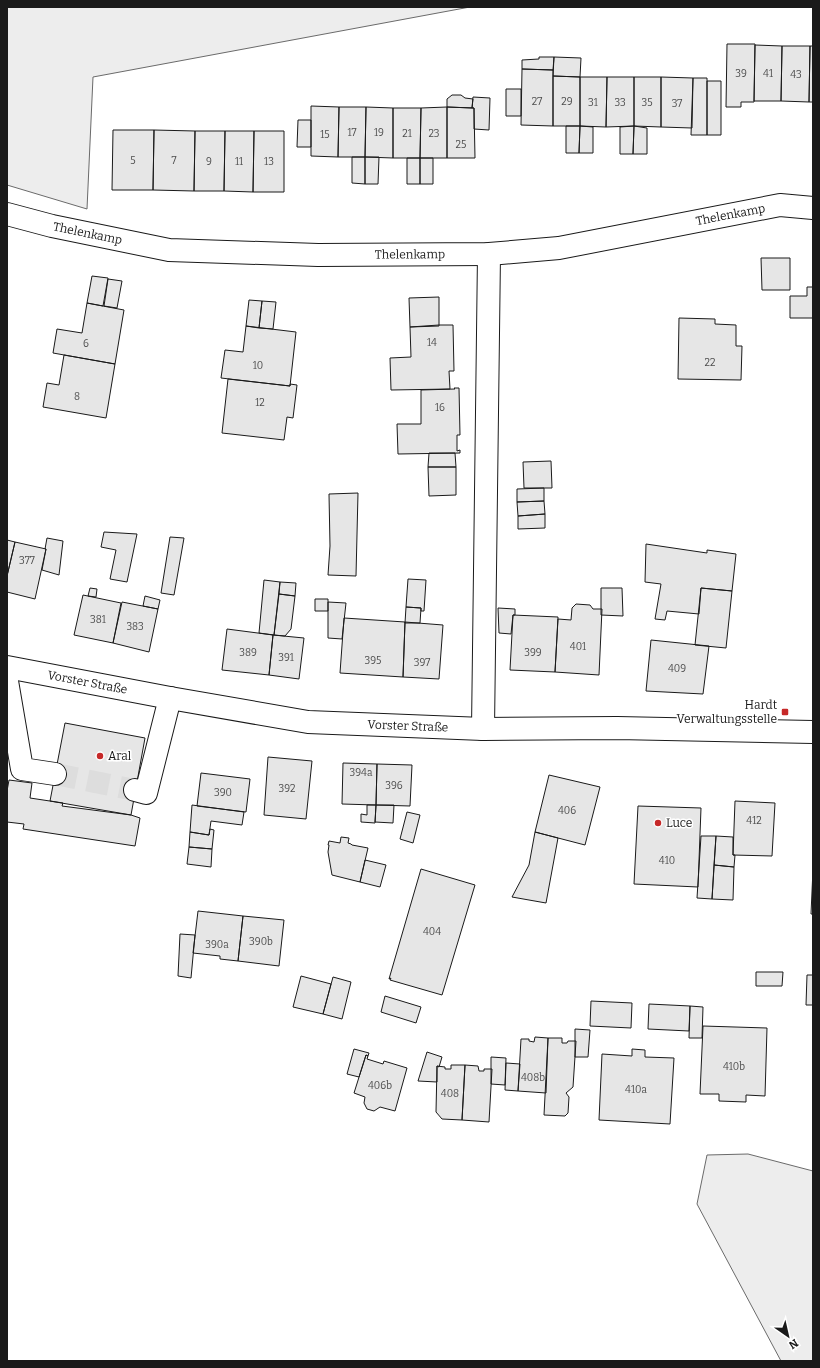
<svg xmlns="http://www.w3.org/2000/svg" width="820" height="1368" font-family="Bitter,serif">
<style>
.built{fill:#ededed;stroke:#6a6a6a}
.building{fill:#e6e6e6;stroke:#1a1a1a}
.lines{fill:none;stroke-linecap:round;stroke-linejoin:round}
.minor-tunnel{stroke:#ddd;stroke-width:22;stroke-dasharray:22 11;stroke-linecap:butt}
.minor-casing{stroke:#1a1a1a;stroke-width:24}
.major-casing{stroke:#1a1a1a;stroke-width:24}
.minor{stroke:#fff;stroke-width:22}
.major{stroke:#fff;stroke-width:22}
.poi-dot{fill:#c62828;stroke:#fff;stroke-width:1.5}
.labels{text-anchor:middle;stroke-width:3;stroke-linejoin:round;paint-order:stroke}
.number-label{font-size:10px;fill:#4d4d4d}
.street-label{font-size:12px;fill:#1a1a1a;stroke:#fff}
.poi-label{font-size:12px;fill:#1a1a1a;stroke:#fff;text-anchor:start}
</style>
<rect width="100%" height="100%" fill="#fff"/>
<path class="built" d="M7,7H470L93,77L87,209L7,185Z
M748,1154L813,1171V1361H781L697,1204L707,1155Z"/>
<path class="building" d="M727,44H755L754,102H741V107H726Z
M755,45L782,46L781,101H754Z
M782,46H810L809,102L781,101Z
M810,46H813V102H809Z
M539,57H554L553,70L522,69V60L539,59Z
M554,57L581,58L580,77L553,76Z
M522,69L553,70V126L521,125Z
M553,76L580,77V126H553Z
M580,77H607L606,127L580,126Z
M607,77H634V126L606,127Z
M634,77H661V127L634,126Z
M661,77L693,78L692,128L661,127Z
M693,78H707V135H691Z
M707,81H721V135H707Z
M506,89H521V116H506Z
M452,95H461L465,98L473,99L472,108L447,107V99Z
M473,97L490,98L489,130L474,129V108H472Z
M311,106L339,107L338,157L311,156Z
M339,107H366L365,157H338Z
M366,107L393,108V158L365,157Z
M447,107V158H420L421,108Z
M447,107L474,108L475,158H447Z
M393,108H421L420,158H393Z
M298,120H311V147H297Z
M566,126H580L579,153H566Z
M580,126L593,127V153H579Z
M634,126L647,128V154H633Z
M634,126L633,154H620V127Z
M113,130H154L153,190H112Z
M154,130L195,131L194,191L153,190Z
M195,131H225L224,191H194Z
M225,131H254L253,192L224,191Z
M254,131H284V192H253Z
M352,157H365V184L352,183Z
M365,157H379L378,184H365Z
M407,158H420V184H407Z
M420,158H433V184H420Z
M761,258H790V290H762Z
M92,276L108,278L103,306L87,303Z
M108,279L122,281L117,308L104,306Z
M807,287H813V318H790V296H807Z
M439,297V326L410,327L409,298Z
M249,300L262,301L259,328L246,326Z
M262,301L276,302L273,329L259,328Z
M87,303L124,310L115,364L53,353L57,329L82,333Z
M679,318L715,319V324L736,325V346H742L741,380L678,379Z
M439,325H453L454,371H449L450,389L391,390L390,358L411,357L410,327Z
M246,326L296,332L290,386L221,378L225,350L243,352Z
M64,355L115,364L106,418L43,407L47,383L59,385Z
M228,379L290,386V384L297,385L293,418L287,417L284,440L222,433Z
M454,388H459L460,435H457V451L460,450V453L398,454L397,424H421V390L455,389Z
M429,453H455L456,467H428Z
M551,461L552,488H524L523,462Z
M428,467H456V495L429,496Z
M544,488V501L517,502V489Z
M358,493L356,576L328,575L330,546L329,494Z
M544,501L545,514L518,516L517,502Z
M545,514V528L518,529V516Z
M104,532L137,534L127,582L110,579L116,550L101,547Z
M170,537L184,538L174,595L161,593Z
M47,538L63,541L59,575L42,570L46,549H45Z
M7,540L15,542L7,576Z
M15,542L46,549L35,599L7,592V576Z
M646,544L707,553V550L736,554L732,591L701,588L699,614L667,611L665,620L655,619L661,584L645,582Z
M408,579L426,580L424,611H421V608L406,607Z
M264,580L280,582L274,635L259,633Z
M280,582L296,583L295,596L279,594Z
M90,588L97,589L96,597L88,596Z
M601,588H622L623,616L601,615Z
M701,588L732,591L726,648L695,645Z
M279,594L295,596L291,629L285,636L274,635Z
M83,595L121,603L113,643L74,635Z
M145,596L160,600L158,609L143,606Z
M315,599H328V611H315Z
M122,602L158,609L149,652L113,643Z
M328,602L346,603L342,639L328,638Z
M576,604L590,605L593,609H602L599,675L555,672L558,619L571,620L572,608Z
M406,607L421,608L420,623H405Z
M498,608L515,609V615H513L511,634L499,633Z
M513,615L558,617L555,672L510,670Z
M344,618L405,622L403,677L340,673Z
M405,622L443,625L439,679L403,677Z
M227,629L273,635L269,675L222,670Z
M273,635L304,638L299,679L269,675Z
M651,640L709,646L703,694L646,691Z
M65,723L145,738L131,815L50,801Z
M268,757L312,761L306,819L264,815Z
M343,763L377,764L376,805L342,804Z
M377,764L412,765L410,806L376,805Z
M201,773L250,779L246,812L197,806Z
M549,775L600,787L585,845L535,832Z
M9,780L32,783L30,798L63,803L62,806L131,815L140,818L135,846L23,829L24,824L7,822V791Z
M735,801L775,803L772,856L733,855Z
M192,805L244,812L242,825L211,821L209,835L190,832Z
M367,805H376L375,823L361,822V814L367,815Z
M376,805H394L393,823L375,822Z
M638,806L701,808L698,887L634,884Z
M407,812L420,815L413,843L400,839Z
M210,829L214,830L212,849L189,847L190,832L209,835Z
M535,832L558,838L546,903L512,897L529,865Z
M701,836H716L712,899L697,898Z
M716,836L733,837V855H735L734,867L714,865Z
M341,837L349,838L348,843L351,844L352,845L368,848L360,882L332,875L328,852L329,845H328L329,841L340,843Z
M189,847L212,849L211,867L187,864Z
M365,860L386,865L380,887L360,882Z
M714,865L734,867L733,900L712,899Z
M421,869L475,885L442,995L390,980L391,978L389,979Z
M813,869V914H811Z
M198,911L243,916L238,961L220,959V956L193,953Z
M243,916L284,920L279,966L238,961Z
M180,934L195,935L191,978L178,976Z
M756,972H783L782,986H756Z
M807,975H813V1005H806Z
M301,976L331,984L323,1014L293,1007Z
M333,977L351,982L342,1019L323,1014Z
M385,996L421,1007L416,1023L381,1012Z
M591,1001L632,1003L631,1028L590,1026Z
M649,1004L690,1006L689,1031L648,1029Z
M690,1006L703,1007L702,1038H689Z
M703,1026L767,1028L765,1096L746,1095V1102L719,1101V1094H700Z
M575,1029L590,1030L588,1057H575Z
M535,1037L548,1038L546,1093L518,1091L521,1039H529V1041L534,1042Z
M548,1038H562V1043H567L568,1041H576L573,1087L566,1093L569,1097L568,1113L565,1116L544,1115Z
M354,1049L369,1053L368,1056L366,1055L359,1077L347,1074Z
M632,1049L645,1050V1057L674,1058L670,1124L599,1120L602,1054L632,1056Z
M427,1052L442,1057L439,1067L437,1066V1082L418,1081Z
M366,1055L368,1056L367,1059L383,1064L384,1061L407,1068L395,1111L380,1107L374,1111L367,1109L364,1103L365,1097L354,1093Z
M491,1057L506,1058L505,1085L491,1084Z
M506,1063L520,1064L518,1091L505,1090Z
M451,1065H465L462,1120L442,1119L436,1112L437,1066L445,1067V1069H451Z
M465,1065L478,1066L479,1071H484V1069H492L489,1122L462,1120Z"/>
<g class="lines">
<path class="minor-tunnel" d="M55,774L135,790"/>
<g class="minor-casing">
<g id="minor">
<path id="s1" d="M7,214L52,226L169,250L318,255L489,254L559,248L780,205L813,208"/>
<path d="M7,681L22,769L55,774"/>
<path d="M483,729L489,254"/>
<path d="M135,790L146,793L170,698"/>
</g>
</g>
<g class="major-casing">
<g id="major">
<path id="s2" d="M7,667L170,698L308,722L483,729L617,728L813,732"/>
</g>
</g>
<use href="#minor" class="minor"/>
<use href="#major" class="major"/>
</g>
<g class="poi-dot">
<rect x="781" y="708" width="8" height="8" rx="2"/>
<circle cx="100" cy="756" r="4"/>
<circle cx="658" cy="823" r="4"/>
</g>
<g class="labels">
<g class="number-label">
<text x="741" y="77">39</text>
<text x="768" y="77">41</text>
<text x="796" y="78">43</text>
<text x="537" y="105">27</text>
<text x="567" y="105">29</text>
<text x="593" y="106">31</text>
<text x="620" y="106">33</text>
<text x="647" y="106">35</text>
<text x="677" y="107">37</text>
<text x="352" y="136">17</text>
<text x="379" y="136">19</text>
<text x="407" y="137">21</text>
<text x="434" y="137">23</text>
<text x="325" y="138">15</text>
<text x="461" y="148">25</text>
<text x="133" y="164">5</text>
<text x="174" y="164">7</text>
<text x="209" y="165">9</text>
<text x="239" y="165">11</text>
<text x="269" y="165">13</text>
<text x="432" y="346">14</text>
<text x="86" y="347">6</text>
<text x="710" y="366">22</text>
<text x="258" y="369">10</text>
<text x="77" y="400">8</text>
<text x="260" y="406">12</text>
<text x="440" y="411">16</text>
<text x="27" y="564">377</text>
<text x="98" y="623">381</text>
<text x="135" y="630">383</text>
<text x="578" y="650">401</text>
<text x="248" y="656">389</text>
<text x="533" y="656">399</text>
<text x="286" y="661">391</text>
<text x="373" y="664">395</text>
<text x="422" y="666">397</text>
<text x="677" y="672">409</text>
<text x="361" y="776">394a</text>
<text x="394" y="789">396</text>
<text x="287" y="792">392</text>
<text x="223" y="796">390</text>
<text x="567" y="814">406</text>
<text x="754" y="824">412</text>
<text x="667" y="864">410</text>
<text x="432" y="935">404</text>
<text x="261" y="945">390b</text>
<text x="217" y="948">390a</text>
<text x="734" y="1070">410b</text>
<text x="533" y="1081">408b</text>
<text x="380" y="1089">406b</text>
<text x="636" y="1093">410a</text>
<text x="450" y="1097">408</text>
</g>
<g class="street-label">
<text dy="4" stroke="none"><textPath href="#s1" startOffset="731">Thelenkamp</textPath></text>
<text dy="4" stroke="none"><textPath href="#s1" startOffset="83">Thelenkamp</textPath></text>
<text dy="4" stroke="none"><textPath href="#s1" startOffset="407">Thelenkamp</textPath></text>
<text dy="4" stroke="none"><textPath href="#s2" startOffset="82">Vorster Straße</textPath></text>
<text dy="4" stroke="none"><textPath href="#s2" startOffset="406">Vorster Straße</textPath></text>
</g>
<g class="poi-label">
<text x="777" y="709" text-anchor="end">Hardt<tspan x="777" dy="14">Verwaltungsstelle</tspan></text>
<text x="108" y="760">Aral</text>
<text x="666" y="827">Luce</text>
</g>
</g>
<rect width="820" height="1368" fill="none" stroke="#1a1a1a" stroke-width="16"/>
<g transform="translate(788 1336) rotate(146)" stroke="#ffffff" stroke-width="3" paint-order="stroke">
<path d="M0-3L7 15L0 10L-7 15Z" fill="#1a1a1a"/>
<text y="-6" font-size="11" font-weight="bold" text-anchor="middle" fill="#1a1a1a">N</text>
</g>
</svg>
